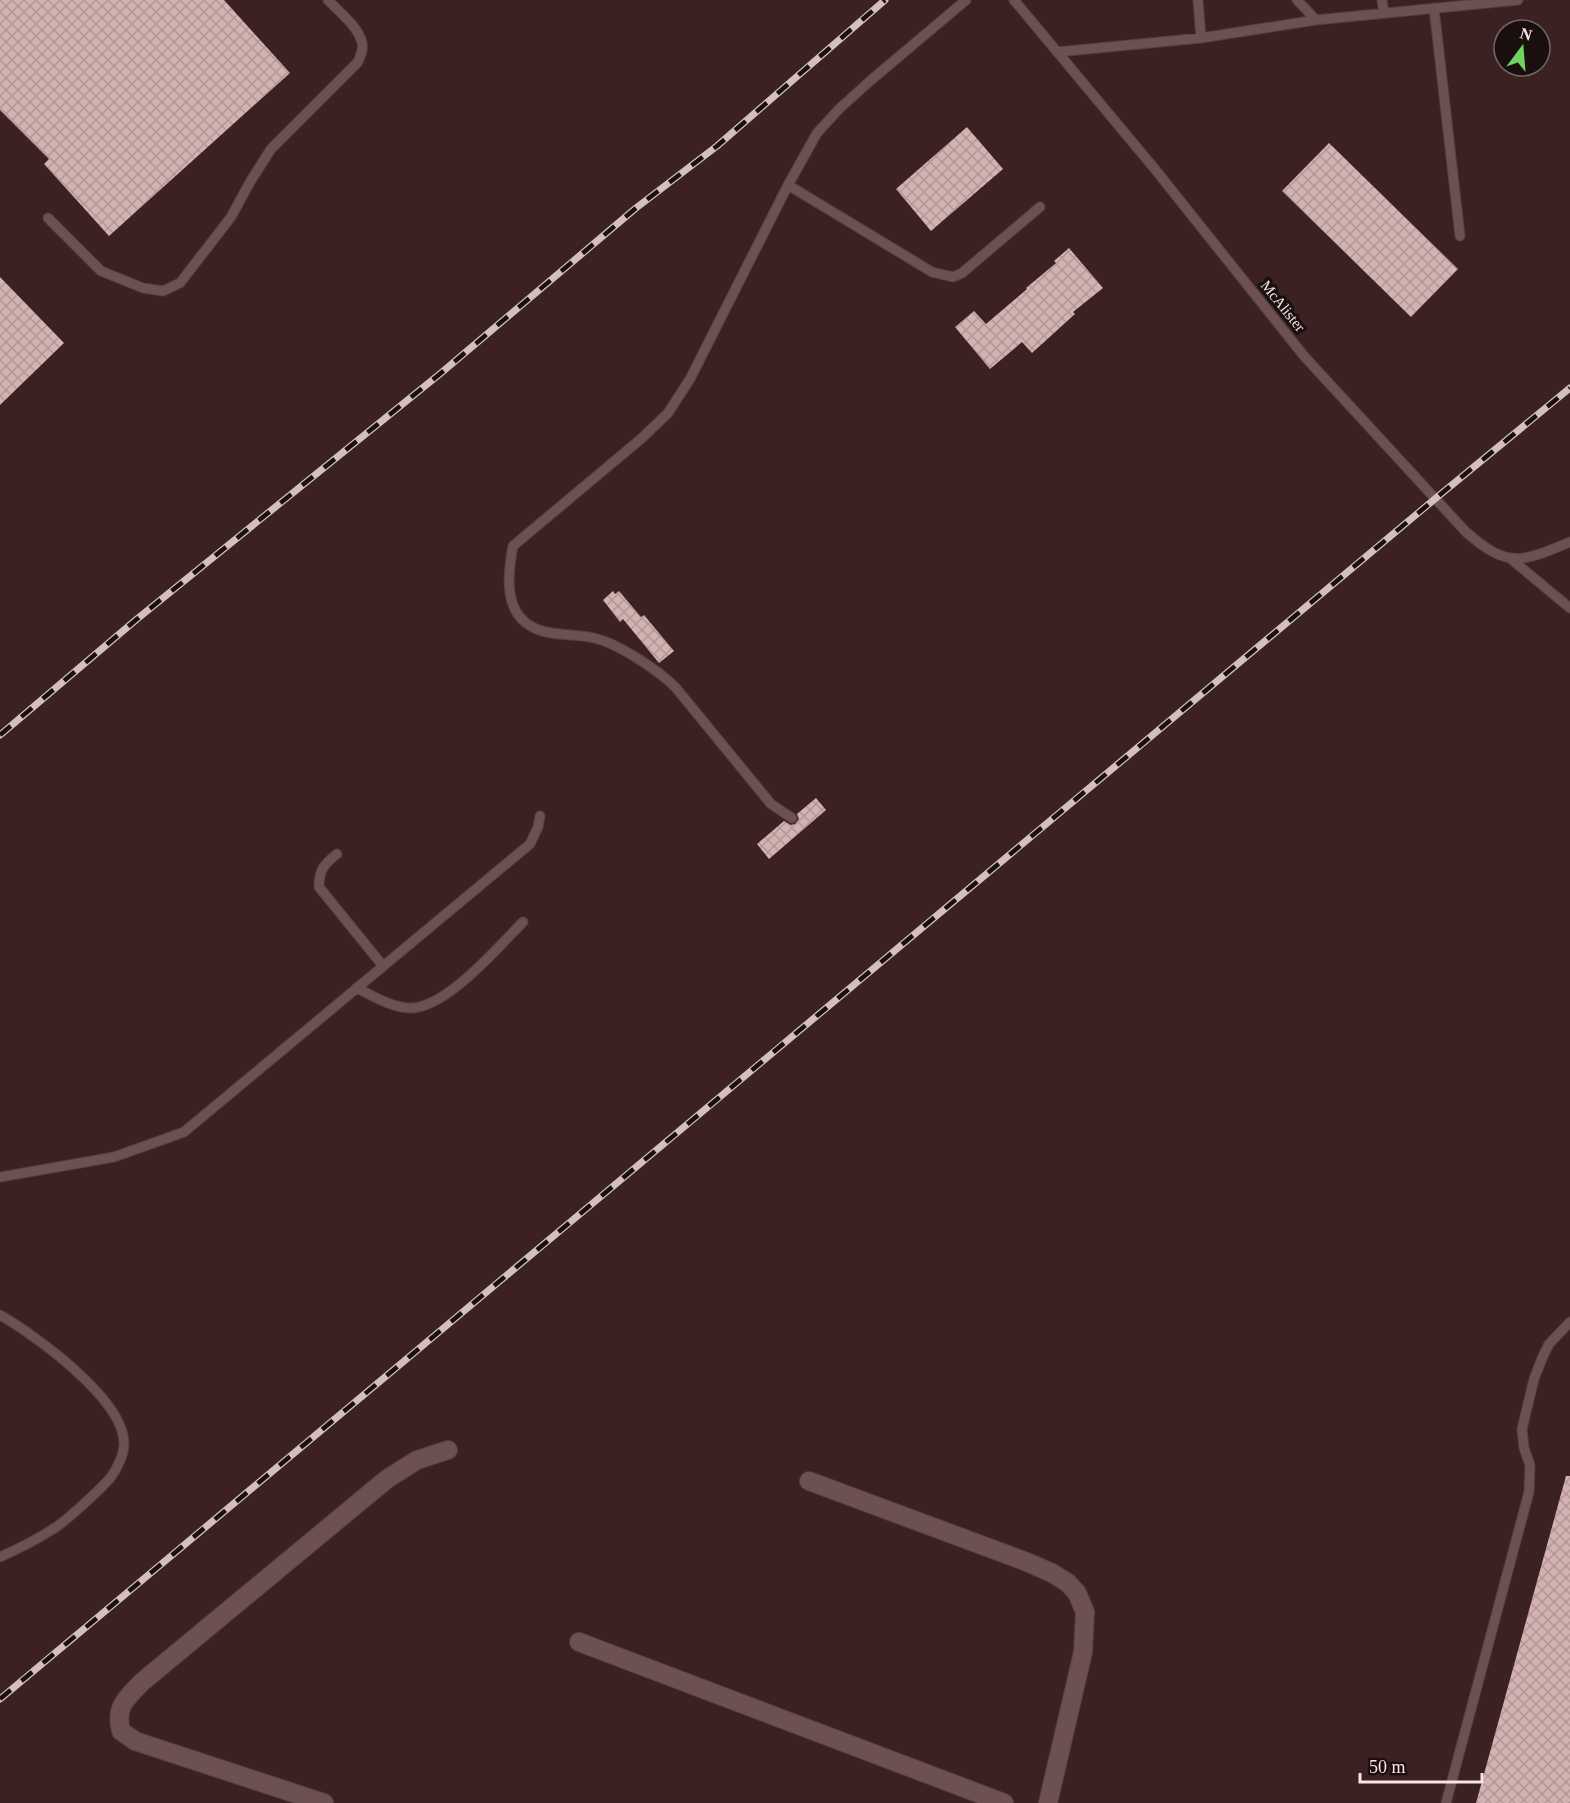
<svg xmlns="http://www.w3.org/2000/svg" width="1570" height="1803" font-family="Georgia,serif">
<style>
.building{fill:url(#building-cross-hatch)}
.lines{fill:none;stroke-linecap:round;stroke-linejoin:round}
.service-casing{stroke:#553f40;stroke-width:11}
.minor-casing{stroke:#553f40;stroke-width:20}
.service{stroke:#6d5050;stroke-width:9}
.minor{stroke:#6d5050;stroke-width:18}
.rail-casing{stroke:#d3bfbf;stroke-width:7}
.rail{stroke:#1a0f0f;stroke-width:4.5;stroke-dasharray:14;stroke-linecap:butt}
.labels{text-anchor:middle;stroke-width:6;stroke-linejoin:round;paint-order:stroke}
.street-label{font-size:15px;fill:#f8e6e6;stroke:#1a0f0f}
</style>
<defs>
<pattern id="building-cross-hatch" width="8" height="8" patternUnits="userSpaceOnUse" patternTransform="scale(1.5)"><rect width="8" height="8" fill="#d3b2b1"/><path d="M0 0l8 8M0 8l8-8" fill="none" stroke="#b19796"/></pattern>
</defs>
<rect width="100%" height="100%" fill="#3b2122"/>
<path class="building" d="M0,0H224L290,73L109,236L44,164L49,159L0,110Z
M967,127L1003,169L931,231L896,189Z
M1329,143L1458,269L1411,317L1282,191Z
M1069,248L1103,288L1073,312L1075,314L1032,353L1022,342L990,369L955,327L974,311L986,324L1027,289L1026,288L1056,263L1054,261Z
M0,277L64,343L0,405Z
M613,591L615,594L619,591L641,617L644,615L674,651L659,663L623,619L620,622L603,600Z
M816,798L826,810L769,859L757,844L784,821L791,825L795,824L799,819L797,814Z
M1566,1476H1570V1803H1476Z"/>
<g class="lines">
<g class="service-casing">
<path id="service" d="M1014,0L1154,168L1304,356L1466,532C1508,569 1522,562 1570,542
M1198,0L1201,38
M1297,0L1316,20
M1382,0L1384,13
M1434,8L1460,236
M1057,52L1201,38L1316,20L1518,0
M788,185L932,272L953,277L962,273L1040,207
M48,218L101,271L143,288L163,291L180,283L231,217L250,182L271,149L358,62C360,56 364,50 362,43C359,27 339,12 328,0
M1511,559L1570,608
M792,818L771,804L676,688C660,671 617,643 594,638C577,634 556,636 539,630C503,617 507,577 513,546L642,438L668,413L690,379L788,185L817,133L839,109L870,81L966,0
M337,854C324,864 319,870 319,887L383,966
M356,988C372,995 390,1007 408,1008C445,1010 497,948 523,922
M0,1177L114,1157L184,1132L530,844L538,827L540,816
M0,1315C35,1335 125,1400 124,1444C124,1454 117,1469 111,1477C102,1488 65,1522 53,1529C36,1540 18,1549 0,1557
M1446,1803L1529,1492L1530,1465L1524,1448L1522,1429L1534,1379L1543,1356L1549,1344L1570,1322"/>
</g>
<g class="minor-casing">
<path id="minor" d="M809,1481L1027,1562L1052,1573L1068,1583L1077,1593L1085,1612L1083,1652L1048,1803
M579,1642L1004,1803
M324,1803L135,1741L121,1731C115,1706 126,1699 142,1682L387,1479L417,1460L448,1450"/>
</g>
<use href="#service" class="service"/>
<use href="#minor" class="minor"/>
<g class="rail-casing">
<path id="rail" d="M0,735L137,619L441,373L636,208L717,146L885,0
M0,1699L1436,498L1570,388"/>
</g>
<use href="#rail" class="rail"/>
</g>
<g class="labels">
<g class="street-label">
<text transform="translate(1283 306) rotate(51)" y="5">McAlister</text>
</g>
</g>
<g transform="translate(1522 48) rotate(16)"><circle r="28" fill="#1a0f0f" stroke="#736565" stroke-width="1.5"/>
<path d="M0-4.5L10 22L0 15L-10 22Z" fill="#6ed361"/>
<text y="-9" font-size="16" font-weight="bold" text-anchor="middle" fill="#f8e6e6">N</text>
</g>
<path d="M1360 1773v9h122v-9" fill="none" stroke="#f8e6e6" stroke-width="3"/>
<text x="1369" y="1773" font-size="18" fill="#f8e6e6" stroke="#1a0f0f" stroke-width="4.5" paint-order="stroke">50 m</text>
</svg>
